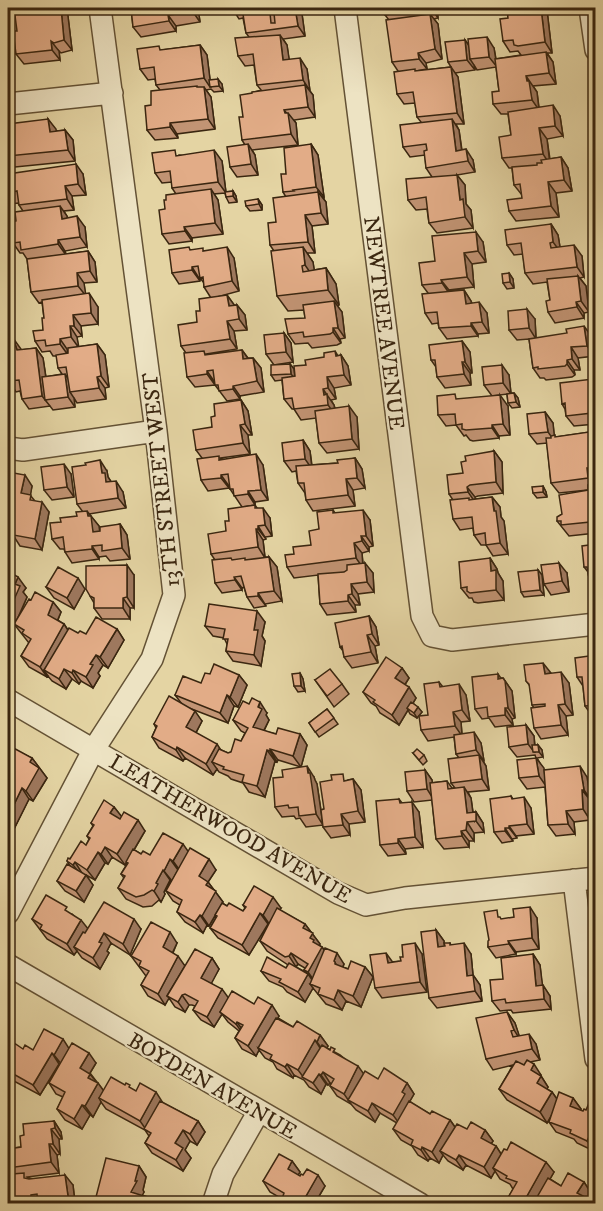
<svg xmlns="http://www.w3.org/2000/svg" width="603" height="1211" font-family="'IM FELL DW Pica',serif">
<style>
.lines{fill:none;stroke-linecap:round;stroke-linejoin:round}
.minor-casing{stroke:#645235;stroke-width:24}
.minor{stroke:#ede3c3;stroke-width:21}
.wall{fill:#c29474;stroke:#3a2610;stroke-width:1.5;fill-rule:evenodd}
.shaded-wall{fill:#9e785e;stroke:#3a2610;stroke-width:1.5}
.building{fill:#e2ac87;stroke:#3a2610;stroke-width:1.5;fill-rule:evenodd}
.labels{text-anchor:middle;stroke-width:4.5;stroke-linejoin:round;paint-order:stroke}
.street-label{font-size:22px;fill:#3a2610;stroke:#ede3c3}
</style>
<rect width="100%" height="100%" fill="#e4d4a3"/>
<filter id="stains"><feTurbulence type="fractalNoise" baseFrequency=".00333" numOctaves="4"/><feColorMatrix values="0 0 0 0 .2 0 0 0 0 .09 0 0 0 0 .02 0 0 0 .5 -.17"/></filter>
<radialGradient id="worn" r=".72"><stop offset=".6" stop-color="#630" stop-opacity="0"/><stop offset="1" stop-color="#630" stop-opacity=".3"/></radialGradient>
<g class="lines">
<g class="minor-casing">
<path id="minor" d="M345,8L422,616L432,636L452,640L596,624
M590,8L596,50
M8,104L112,93
M8,448L23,450L156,431
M8,700L338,893L366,905L405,898L596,878
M574,880L596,1059
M8,913L94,749L152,659L174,595L156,431L100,8
M8,965L420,1204
M213,1204L223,1174L259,1111"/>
</g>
<use href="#minor" class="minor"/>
</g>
<path class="wall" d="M67,8L72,50L61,53L59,51L60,60L24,64L16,54L17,31Z
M131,8H198L200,22L176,26V31L141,37L133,27Z
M232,8H298L302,14L305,36L283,39L287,45L289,60L307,69L310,91L313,95L315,117L294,120L296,123L298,145L252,150L255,155L258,175L237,177L230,167L245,145L242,140L243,117L252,93L261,90L257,85L254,65L245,66L238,56L249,37L246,33L243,18L239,19Z
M384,8H437L438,18L434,19L438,24L442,59L426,63L427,69L416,71L451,67L448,62L465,40L468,44L494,48L496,59L521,55L518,51L510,52L503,41L508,18L507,10L499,11L497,9L491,10L489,8H545L547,10L552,53H547L553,62L556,84L533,86L537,92L539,107L560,116L563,136L547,139L550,159L561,157L568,168L572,191L556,193L559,217L516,221L509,211L522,198V195L514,185L512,168H509L502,158L511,135L508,114H501L493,104L499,91L496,67L477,70L474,65L475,70L455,73L458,77L464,124H456L459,130L462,150L473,160L475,172L457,175L465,185L466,204L471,210L473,228L437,233L429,223L427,209L416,210L408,200L432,177L426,168L425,155L410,157L403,147L421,122L417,117L415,103L404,104L397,94L398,71L392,62L389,20L385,15Z
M8,40L10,43L12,66H8Z
M200,45L207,55L210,80L222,84L223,91L214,92L211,89L206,90L211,97L215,129L177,134L178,138L155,140L147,130L160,90L156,85L155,79L148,80L140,69L162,50Z
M48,119L56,131L65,130L73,140L75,161L15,167L8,156Z
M311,144L318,155L324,197H322L326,202L328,224L312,226L315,253H307L313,262L314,270L326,268L336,284L339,305L337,306L342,312L345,338L340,339L341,343L337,345L312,348L308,343L295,344L288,334L305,318L304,310L288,311L277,296L274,251L270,245L276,222L286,197L283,192L286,174Z
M179,155L222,161L226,192L233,191L236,196L237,202L229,203L226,197L225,193L214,194L218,200L223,234L192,238V241L169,244L162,234L165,209L176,194L172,188V182L162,183L155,173Z
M8,174H83L86,195L72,196L74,210L64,211L68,218L85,227L87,247L65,251L66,254L88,251L95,262L97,282L84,283L85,293L98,307V324L81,326L82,336L77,337L78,347L97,344L105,355L109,387L105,388L106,399L77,403L74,398L75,407L53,410L50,406L29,409L22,399L20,391L16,392L13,387L8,388V339L21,350L36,348L43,358L46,377L62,374L58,368L57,356H53L50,351L42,352L35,341L43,330L44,318L42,302L39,303L31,292L27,259L23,253H20L13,243L16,221L23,211L19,205L18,203L11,204L8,199Z
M258,199L262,205V210L250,211L246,206Z
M551,224L558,235L560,247L582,256L584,277L580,278L586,286L589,312L584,313V318L555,323L548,312L550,300L547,282L533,284L525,273L523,254L514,255L507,245Z
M483,242L486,262L472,264L474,287L449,290V291L464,290L471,301L472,303L487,313L489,333L478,334V336L447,339L439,328L438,323L432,324L425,313L428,293L422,285L435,261Z
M191,250L204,251L234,258L239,291L217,297L227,295L234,305H237L245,315L247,330L234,331L237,349L206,354L207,355L242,350L248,358H253L261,368L264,392L240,396V399L227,401L215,385L195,387L187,377L186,353L181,346L197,322L200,311L211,298L204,287V283L200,278V281L179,284L172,273Z
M509,273L513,279L514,288L507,289L503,283Z
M535,319L536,338L592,337L595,356L578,358L580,370H574L575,375L572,377L546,380L544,378H540L533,368L529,339L517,340L509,330Z
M284,333L291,343L293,362L274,365L266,354Z
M462,341L470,352L472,373H470L471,385L445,388L437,377L436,367L431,360Z
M341,355L348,366L351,385L334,388L336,399L331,400L334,405L335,408L357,417L359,449L327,453L319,443L316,418L301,420L294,409H292L284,399L282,380L275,381L271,375L290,364L294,369L306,365Z
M509,375L511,393H514L518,398L520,407L512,408L508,403L507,394L492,396L484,385Z
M593,379L596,384V424L574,426L566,416L565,409L562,404Z
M458,399L508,406L510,435L499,436V438L473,441L470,440L466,435L464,436L456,425L446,426L438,415Z
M241,400L248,411L252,435H248L250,454L220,458L221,459L263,465L268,500L255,502V505L242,507L230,489L229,485V488L208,491L201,480L202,458L196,450L212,427L215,416Z
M545,412L553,423L554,435L556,437L596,431V479H594L596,484V533L569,536L557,521L562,514L588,490L559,493L551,483L547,443L537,444L529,434Z
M303,440L310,451L312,465L338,463L355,458L362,469L365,488L353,490L355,506L313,511L306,500L305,493L298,483L296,471L292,472L284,461Z
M494,451L502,462L503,493L478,496L475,497V499L492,497L500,507L501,517L504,521L508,554L493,556L486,545H481L474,535L473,528L460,530L453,519V500L449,494L463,473L466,461Z
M107,471L108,477L111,482L123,492L126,508L89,514L99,526V531L120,524L127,535L130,559L110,561L106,556L99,557V559L72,563L65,552L64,549H60L52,539L77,516L83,512L77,504Z
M8,472L32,486L30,495L35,501L49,512L42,550L20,546L13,535V530L8,529Z
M71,474L74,497L52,500L44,490Z
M543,486L546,492L547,497L537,498L533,493Z
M255,505L257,508L270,518L272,536L265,537L266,539L263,540L265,557H269L277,567L282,601L265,604L266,606L254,608L247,597L244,587L242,588V590L222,593L215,583V560L211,554L226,531L229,521Z
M333,510L335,513L370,520L373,546L369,547V551L362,553L363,563L373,573L374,592L358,594L360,605H355L356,612L327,615L320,604L318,575L294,578L287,567L294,554L311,545L319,529Z
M596,544V588L589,578L588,572L584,567Z
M490,558L497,569L498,573L503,581L504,600L478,603L474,602L472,598H469L461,588Z
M538,570L542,575L544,595L524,597L521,592Z
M8,571L26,588L23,592L27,597L19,616L31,600L53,602L61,612L58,620L64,624L68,630L78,633L86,634L117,629L124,640L108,668L103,665L98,673L100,676L93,688L81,681L79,684L72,679L66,689L52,681L48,676L47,677L29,667L21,656L29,643L14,624L16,621L10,618L9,621L8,620Z
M567,573L569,592L551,595L544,584Z
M134,575V608H130V619H102L94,608V603L90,596Z
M46,587L85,589L74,609L54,598Z
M369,616L376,627L379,645L375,646L378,663L352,668L344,657L343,651L340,647Z
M265,622L262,636L265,641L261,666L233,661L226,651L227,644L224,638L213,636L205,626Z
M596,655V716L593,717L585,706L583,686L577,677Z
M402,668L409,678L405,685L416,698L413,703L422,712L417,718L410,714L408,710L399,725L380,713L376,706L371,703L363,692Z
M300,673L303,679L305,691L298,692L294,686Z
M210,674L239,675L247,685L238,707L234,706L228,723L189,708L202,721L196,733L221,750L228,753L231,752L241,741L245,733L241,731L233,720L267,713L266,715L269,720L264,731L276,734H300L307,745L301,767L278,760L277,762L275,761L265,797L249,792L243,783L231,779L228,776L219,772L217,769L213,775L185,758L183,761L159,748L152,737L156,728L154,724L182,704L175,695L201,683Z
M551,674L569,683L573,715L566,716L568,735L541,739L534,728V708L532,705L530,686L526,681Z
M501,678H503L512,691L515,718L512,719L513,725L495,727L489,718L482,719L475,709Z
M315,680L342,684L349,694L334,707Z
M439,682L443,687L466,695L470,721L461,722L462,734L481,743L484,761H483L486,766L489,790L468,792L471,798L473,812H476L483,823L484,832L474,833V841H469V847L444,849L436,839L432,800L414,802L407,791L425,770L432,780V783L447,781L452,788H455L451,783L459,758L456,754L454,737L428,741L421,730L428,715Z
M327,709L338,724L319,737L309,723Z
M526,725L534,736L535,745H538L542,750L543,757L537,758L544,770L587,777L591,800H590V820L574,822L575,834L556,836L548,825L545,787L527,789L519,778L536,758L535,755L517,757L509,747Z
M8,746L32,758L47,778L33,801L29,799L12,833L8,830Z
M413,753L424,755L427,761L423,765Z
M314,777L315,780L317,784L321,810L324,809L348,780L353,779L361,790L365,822L349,824L350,835L331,838L323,827V825L306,827L300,818L296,819L294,816L282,817L275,807Z
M511,796L513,799L531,808L534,834L516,836L517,838L512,839L513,841L502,843L494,832Z
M399,799L402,803L419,812L423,847L405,849L406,854L388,856L380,845Z
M114,807L121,816L145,831L134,850L141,854L150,855L188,851L216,870L208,882L223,902L222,903L227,906L243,911L245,908L243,905L281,908L279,910L305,924L320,944L319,945L322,947L324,950L344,964L343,967L348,969L365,967L373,977L361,1007L346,1001L342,1010L326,1004L313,988L305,1002L287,992L283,987L269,981L261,971L286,968L288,965L267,951L260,941L269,924H268L249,955L218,938L210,928L216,918L215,916L209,926L207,925L203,933L185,922L177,912L180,905L173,901L166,891L171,881L170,880L164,892L165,894L161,902L159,900L152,906L143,907L126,899L118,888L124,878L121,874L127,864L126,862L125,865L112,857L108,864L105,863L95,880L86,875L93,885L84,902L65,891L57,881L70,866L67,861L86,845L89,839L87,836L93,826L91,823ZM298,964L305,968L304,970L307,973L296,967Z
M72,914L88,929H141L130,955L111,943L107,951L109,953L100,969L82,958L77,951L74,955L47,939L32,919Z
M537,918L539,949L516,952V954L496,958L488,947L489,940L503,919Z
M436,930L444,941V946L450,943L451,945L471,954L473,975L480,985L482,1001L437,1008L429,998Z
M177,943L173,953L185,966L212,958L219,969L211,983L228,998L254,1004L279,1016L278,1018L293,1027L320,1035L328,1046L327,1048L340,1055L363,1074L378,1079L407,1083L414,1094L410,1101L411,1103L430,1114L450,1120L455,1127L467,1129L485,1130L493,1141L491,1144L496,1146L501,1154L554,1172L550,1179L561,1186L584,1182L591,1193L587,1199L590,1203H539L537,1201L536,1203H514L509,1196L513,1189L510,1184L500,1179L495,1171L491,1178L466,1165L463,1170L448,1161L443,1155L439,1163L430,1158L428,1161L418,1155L412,1146L401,1140L393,1129L397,1123L380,1113L375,1122L356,1110L351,1104L337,1096L330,1086L331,1084L330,1083L328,1085L326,1084L321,1094L309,1087L304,1080L294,1075L293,1078L277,1069L273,1062L265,1058L259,1050L256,1056L242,1049L235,1038L239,1031L228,1022L222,1014L214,1027L201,1020L193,1010L195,1006L192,1005H189L185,1012L175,1007L169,998L165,1005L148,996L141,985L146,976L131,956Z
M422,954L427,992L382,998L375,988L392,962L401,961Z
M533,954L540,965L542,985L550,996L551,1009L513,1013L511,1010L500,1011L492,1001L503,979Z
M507,1012L515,1023L519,1036L536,1044L540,1060L530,1062L541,1075V1076L548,1087L547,1089L552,1092L557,1099L573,1098L581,1109L580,1110L583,1111L596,1106V1152L577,1143L574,1139L556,1132L549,1122L550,1117L547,1123L507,1100L499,1089L513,1065L493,1070L486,1059Z
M69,1048L96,1063L90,1073L103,1090H133L163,1103L198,1121L205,1132L197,1145L190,1141L185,1150L191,1158L183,1171L152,1153L145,1143L149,1136L145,1130L106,1109L101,1102L93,1117L90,1115L82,1129L65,1120L57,1109L63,1097L56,1094L49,1083L60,1064H59L40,1095L10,1079L8,1075V1058L23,1049L33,1050Z
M54,1121L61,1132L62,1139H59L60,1154L57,1155L59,1173L27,1177L28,1178L73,1185L75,1203H15L12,1200V1176L8,1169V1149L21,1147L24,1135Z
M292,1161L300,1172L298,1175L300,1176L303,1175L325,1186L315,1203H288L286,1201L270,1192L263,1181Z
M139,1166L146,1177L143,1190L144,1192L142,1195L147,1197L152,1203H100L96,1197Z"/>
<path class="shaded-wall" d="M61,8H67L72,50L64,40Z
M192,8H198L200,22L193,12Z
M295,8H298L302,14L305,36L298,26Z
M431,8H437L438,18Z
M541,8H545L547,10L552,53L545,42Z
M430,14L438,24L442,59L435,49Z
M168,15L176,26V31L169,21Z
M280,35L287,45L291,71L283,60Z
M487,37L494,48L497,67L489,57Z
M8,40L10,43L12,66L8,59Z
M465,40L472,50L470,59L474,65L475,70L467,60Z
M51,41L59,51L60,60L52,50Z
M200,45L207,55L211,87H210L204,78Z
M546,52L553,62L556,84L549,73Z
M418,53L426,63L427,69L419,59Z
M300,58L307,69L310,91L303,80Z
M451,67L458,77L464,124L457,113Z
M526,76L537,92L539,110L532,100Z
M218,79L222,84L223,91L219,86Z
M305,85L313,95L315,117L308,107Z
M204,87L211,97L215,129L208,119Z
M553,105L560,116L563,136L555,126Z
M284,110L289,116L288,113L296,123L298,145L291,134Z
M48,119L56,129L58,142L50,132Z
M452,119L459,130L463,161L456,151Z
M170,123L177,134L178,138L170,127Z
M539,128L547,139L550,165L543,154Z
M65,130L73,140L75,161L68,150Z
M248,144L255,155L258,175L251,164Z
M311,144L318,155L324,197L316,187Z
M466,149L473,160L475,172L468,161Z
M214,150L222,161L226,193L218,182Z
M561,157L568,168L572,191L564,180Z
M76,164L83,174L86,195L78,184Z
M457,175L465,185L466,204L471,210L473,228L465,217L460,200Z
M548,182L556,193L559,217L551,206Z
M65,186L72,196L74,210L67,199Z
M211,189L218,200L223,234L215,223Z
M233,191L236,196L237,202L233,196Z
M318,192L326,202L328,224L321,213Z
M258,199L262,205V210L259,204Z
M60,206L67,216L69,229L62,219Z
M305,215L312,226L315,253L308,242Z
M77,216L85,227L87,247L80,237Z
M551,224L558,235L561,253L553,242Z
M184,227L192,238V241L185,231Z
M476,232L483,242L486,262L478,251Z
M58,240L65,251L66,255L58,244Z
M574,245L582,256L584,277L577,267Z
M227,247L234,258L239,291L232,281Z
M303,247L313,262L316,281L305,265Z
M88,251L95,262L97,282L90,271Z
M464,253L472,264L474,287L467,277Z
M192,267L199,278L200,281L192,270Z
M326,268L336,284L339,305L328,290Z
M77,273L84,283L86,296L78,286Z
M509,273L513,279L514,288L510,282Z
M578,276L586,286L589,312L581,301Z
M441,280L449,290V293L442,283Z
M464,290L471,301L473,315L466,304Z
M89,293L98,307V324L91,313Z
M227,295L235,306H229Z
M334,301L342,312L345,338L338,328Z
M479,302L487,313L489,333L482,322Z
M576,302L584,313V318L577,307Z
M237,305L245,315L247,330L239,319Z
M527,309L535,319L536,339L529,328Z
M73,315L81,326L82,336L74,326Z
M227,321L234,331L237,349L230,339Z
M471,323L478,334V336L471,326Z
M70,326L77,337L79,348L71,337Z
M584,326L592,337L595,356L587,346Z
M333,328L340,339L341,343L333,332Z
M284,333L291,343L293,362L286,352Z
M13,338L21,349L24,361L17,350Z
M60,339L67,349L68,355L60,344Z
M462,341L470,352L472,373L465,362Z
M97,344L105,355L109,387L101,376Z
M571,347L578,358L580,370L572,359Z
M36,348L43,358L49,399L45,400L50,406L42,396Z
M242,350L249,360L243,359Z
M335,351L341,361V355L348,366L351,385L344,375L336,356Z
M253,358L261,368L264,392L257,381Z
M567,360L574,370L575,375L567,364Z
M462,362L470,373L471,385L464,374Z
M290,364L294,369L295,379L291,374Z
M502,365L509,375L511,394L503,383Z
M207,371L214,381L215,385L207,374Z
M65,374L72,384L70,392L74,398L75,407L68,397Z
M97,377L105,388L106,399L99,388Z
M327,377L334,388L336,399L328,388Z
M593,379L596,384V392L594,390Z
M233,386L240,396V399L233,389Z
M323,389L334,405L336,416L328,405L324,395Z
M592,390L596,395V399L592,394Z
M514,393L518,398L520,407L516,402Z
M500,395L508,406L510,435L503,424Z
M590,395L596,402V417L592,413Z
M241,400L248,411L252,435L245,424Z
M349,406L357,417L359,449L352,439Z
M545,412L553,423L555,442L548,432Z
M240,425L248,435L250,454L243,443Z
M492,425L499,436V438L492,428Z
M303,440L310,451L312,469L305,459Z
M494,451L502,462L503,493L496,482Z
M589,451L596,460V473L592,468Z
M256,454L263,465L268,500L261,490Z
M355,458L362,469L365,488L357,478Z
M100,460L107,471L108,477L112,483L106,482L102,473Z
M64,464L71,474L74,497L67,487Z
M587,468L594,479L596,489L588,478Z
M25,475L32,486L29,504L21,493Z
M221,475L229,486V488L221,478Z
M346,479L353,490L355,506L348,495Z
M116,481L123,492L126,508L118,498Z
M543,486L546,492L547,497L543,492Z
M467,487L475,497V502L468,492Z
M248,491L255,502V505L248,494Z
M492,497L500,507L501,517L504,521L508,554L500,543Z
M42,502L49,512L42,550L35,539Z
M593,504L596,508V517L594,515Z
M263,508L270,518L272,536L265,525Z
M363,510L370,520L373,546L366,536Z
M87,511L99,526L101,542L93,532L88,516Z
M590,515L596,524V529L590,522Z
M120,524L127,535L130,559L122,548Z
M258,526L265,537L266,539L258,529Z
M256,529L263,540L265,558L258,547Z
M361,536L369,547V551L362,541Z
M354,543L362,553L363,568L356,558Z
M92,546L99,557V559L92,549Z
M269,557L277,567L282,601L274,591Z
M490,558L497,569L498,573L503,581L504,600L496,590L491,571Z
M365,563L373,573L374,592L367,582Z
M559,563L567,573L569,592L562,581Z
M127,565L134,575V608L127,597Z
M538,570L542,575L544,595L540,590Z
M18,577L26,588L23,592L27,597L16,622L9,611L15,584Z
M234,577L242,588V590L235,580Z
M78,578L85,589L74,609L67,598Z
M351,584L358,594L360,605L352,594Z
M258,593L265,604L266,606L258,596Z
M348,595L355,605L356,612L348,601Z
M123,598L130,608V619L123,608Z
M53,602L61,612L55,626L48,615Z
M257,611L265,622L262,636L265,641L261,666L254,655V630Z
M369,616L376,627L379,645L372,634Z
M64,624L71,635L44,670L48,676L47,677L40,667Z
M117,629L124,640L108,668L100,657Z
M367,635L375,646L378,663L371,652Z
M96,655L103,665L98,673L100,676L93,688L86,677L90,664Z
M543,663L551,673L545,674Z
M402,668L409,678L402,689L395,678Z
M64,669L72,679L66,689L59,679Z
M73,670L81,681L79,684L72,673Z
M561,672L569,683L573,715L565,704Z
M300,673L303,679L305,691L301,686Z
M498,674L505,684L503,678L512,691L515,718L508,708L498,679Z
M239,675L247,685L238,707L230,697Z
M459,684L466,695L470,721L462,710Z
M409,687L416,698L409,710L407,708L408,710L399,725L392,715Z
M227,695L234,706L228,723L220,713Z
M260,702L267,713L266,715L269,720L260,738L253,727Z
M558,705L566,716L568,735L561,725Z
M418,707L422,712L417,718L414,713Z
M505,708L512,719L513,725L505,715Z
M195,711L202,721L193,738L186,727Z
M453,712L461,722L462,736L455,726Z
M526,725L534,736L535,752H534L528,744Z
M474,732L481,743L484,761L476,750Z
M300,734L307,745L301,767L293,756Z
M217,744L224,755L212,762L217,769L213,775L206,764Z
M538,745L542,750L543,757L539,752Z
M177,747L185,758L183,761L176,750Z
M270,749L278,760L277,762L270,751Z
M267,750L275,761L265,797L257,786Z
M479,755L486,766L489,790L482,779Z
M32,758L47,778L33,801L26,791L30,762Z
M536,758L544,768L546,786L539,776Z
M307,766L314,777L315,780L317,784L323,825L316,814Z
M580,766L587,777L591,800L584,790Z
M425,770L432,780L434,800L427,789Z
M353,779L361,790L365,822L358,811Z
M464,787L471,798L474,821L467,813Z
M22,788L29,799L12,833L8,827V817Z
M582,790L590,800V820L583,809Z
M524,797L531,808L534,834L527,824Z
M412,802L419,812L423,847L415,837Z
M114,807L122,817L118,824L110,813Z
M566,811L574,822L575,834L568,824Z
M476,812L483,823L484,832L476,821Z
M341,814L349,824L350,835L343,825Z
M138,820L145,831L125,865L117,854Z
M467,822L474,833V841L466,830Z
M509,826L516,836L517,838L509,828Z
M505,828L512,839L513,841L505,831Z
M461,831L469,841V847L462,836Z
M398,839L405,849L406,854L398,843Z
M183,844L190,854L181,872L173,861Z
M105,847L112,857L108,864L101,854Z
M98,852L105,863L95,880L87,870Z
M170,859L178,870L172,881L164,871Z
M209,859L216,870L208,882L223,902L209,926L202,916L199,876Z
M75,862L82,873L81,875L73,865Z
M163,870L170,880L164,892L165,894L161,902L154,891L156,883Z
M86,875L93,885L84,902L76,891Z
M273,897L281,908L270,925L263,915Z
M530,907L537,918L539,949L532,938Z
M260,913L268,924L249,955L242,945Z
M200,915L207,925L203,933L195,922Z
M134,919L141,929L130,955L123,944Z
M81,920L89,930L74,947L77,951L74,955L67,944Z
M305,924L320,944L319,946L322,947L329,957L315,982L308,972L319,951L303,928Z
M436,930L444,941L445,957L438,947Z
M170,932L177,943L170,958L163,947Z
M104,933L111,943L107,951L109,953L100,969L93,958L99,942Z
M508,941L516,952V954L509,944Z
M415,943L422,954L427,992L420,982Z
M464,943L471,954L473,975L480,985L482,1001L475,991L467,976Z
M291,953L298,964L296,967L289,956Z
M337,953L344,964L341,970L342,974L334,961Z
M386,953L394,964L388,963Z
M533,954L540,965L544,997L536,986Z
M178,956L185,966L167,996L169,998L165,1005L158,994Z
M212,958L219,969L209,988L201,978Z
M365,967L373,977L361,1007L353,996Z
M308,974L315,984H310L313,988L305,1002L298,992Z
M543,985L550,996L551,1009L544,999Z
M222,989L230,1000L220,1012L222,1014L214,1027L207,1017Z
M338,990L346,1001L342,1010L334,1000Z
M182,995L189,1005L185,1012L178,1002Z
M272,1005L279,1016L260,1049L258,1048L259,1050L256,1056L248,1046Z
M507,1012L515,1023L521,1041L514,1030Z
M237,1022L244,1032L243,1034L236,1024Z
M8,1033L14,1042L8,1053Z
M529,1034L536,1044L540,1060L532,1049Z
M320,1035L328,1046L324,1052L317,1042Z
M63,1039L70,1050L62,1065L54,1055Z
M315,1040L322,1051L304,1078L298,1070Z
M52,1053L59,1064L40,1095L33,1085Z
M89,1053L96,1063L87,1078L80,1068Z
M287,1064L294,1075L293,1078L285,1067Z
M534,1064L541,1075L538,1081L531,1070Z
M358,1066L366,1077L348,1100L351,1104L344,1094Z
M323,1072L330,1083L328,1085L321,1075Z
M90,1074L98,1084L88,1078Z
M319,1074L326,1084L321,1094L313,1083Z
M541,1076L548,1087L544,1094L537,1083Z
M98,1083L106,1094L99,1098L101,1102L93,1117L85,1106Z
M407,1083L414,1094L410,1101L412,1105L401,1126L393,1115L402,1092Z
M156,1092L163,1103L147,1131L140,1121Z
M552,1092L559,1102L547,1123L540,1112Z
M573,1098L581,1109L578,1116L570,1106Z
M372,1103L380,1113L375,1122L368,1111Z
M82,1105L90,1115L82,1129L74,1119Z
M450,1120L457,1130L440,1151L443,1155L439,1163L432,1152Z
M54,1121L61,1132L62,1139L55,1128Z
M198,1121L205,1132L197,1145L190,1134Z
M596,1121V1149L592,1148L595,1151L587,1141Z
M51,1129L59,1139L60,1154L53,1144Z
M183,1130L190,1141L185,1150L191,1158L183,1171L176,1160L175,1143Z
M485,1130L493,1141L488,1148L481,1138Z
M49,1144L57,1155L59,1173L51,1162Z
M496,1146L503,1157L493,1168L495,1171L491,1178L484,1167Z
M422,1147L430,1158L428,1161L421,1150Z
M459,1155L466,1165L463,1170L456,1160Z
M292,1161L300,1172L295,1180L288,1169Z
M546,1162L554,1172L538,1200L536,1199L537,1201L536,1203H523Z
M139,1166L146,1177L143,1190L144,1192L139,1202L131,1192Z
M65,1175L73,1185L75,1203H69Z
M318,1175L325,1186L315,1203H302Z
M584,1182L591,1193L587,1199L590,1203H584L577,1193Z
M147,1197L152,1203H145Z"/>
<path class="building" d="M14,8H61L64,40L54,43L51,41L52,50L16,54L13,31H17Z
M131,8H192L193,12L168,15L169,21L133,27Z
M242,8H295L298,26L246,33ZM270,13H274L275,23H271Z
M384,8H430L385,15Z
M507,8H541L545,42L518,46L514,45L513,40L503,41L500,19L508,18Z
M430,14L435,49L418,53L419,59L392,62L386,20Z
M280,35L283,60L300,58L303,80L257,85L253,54L238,56L235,38Z
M487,37L489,57L470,59L468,39Z
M465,40L467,60L448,62L445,42Z
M200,45L204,78L156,85L154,67L140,69L137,49L159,46L160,50Z
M546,52L549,73L526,76L527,81H529L532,100L493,104L492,92L499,91L495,59Z
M451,67L457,113L417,117L413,92L397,94L394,72L415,69V71Z
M218,79L219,86L210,87L209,80Z
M305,85L308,107L284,110L285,113H288L291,134L242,140L239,117H243L240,95L252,93V92Z
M197,86V87H204L208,119L170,123V127L147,130L145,106L151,105V91Z
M553,105L555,126L539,128L543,154L502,158L499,137L511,135L508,112Z
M48,119L50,132L65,130L68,150L8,156V124Z
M452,119L456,151L466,149L468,161L426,168L424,151L427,150L426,144L403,147L400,125Z
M248,144L251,164L230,167L227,147Z
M311,144L316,187L293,190L294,191L283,192L281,174H286L284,148Z
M175,150L176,156L214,150L218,182L172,188L170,171L155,173L152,153Z
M561,157L564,180L548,182L551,206L509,211L507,200L522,198L520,184L514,185L512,167L537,165V163H542L541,160Z
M76,164L78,184L65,186L67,199L19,205L17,191L8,193V174Z
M457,175L460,200L463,199L465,217L429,223L426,197L408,200L406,179Z
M211,189L215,223L184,227L185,231L162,234L159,210L165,209L164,200H166V195Z
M233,191V196L226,197L225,192Z
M318,192L321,213L305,215L308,242L270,245L268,223L276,222L273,198Z
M258,199L259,204L246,206L245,201Z
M60,206L62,219L77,216L80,237L58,240V244L21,250L20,242L13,243L10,222L16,221L15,212Z
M551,224L553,242L550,243L551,248L574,245L577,267L525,273L521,243L507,245L505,230Z
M476,232L478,251L464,253L467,277L441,280L442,283L422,285L419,263L435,261L432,236Z
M189,247L190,250L203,248V251L227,247L232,281L204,287L203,277L200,278L198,266L192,267V270L172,273L169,250Z
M303,247L305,265L302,266L303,272L326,268L328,290L277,296L271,251Z
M88,251L90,271L77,273L78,286L31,292L27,259Z
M509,273L510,282L503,283L502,274Z
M578,276L581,301L576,302L577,307L548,312L546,301L550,300L547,279Z
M464,290L466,304L479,302L482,322L471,323V326L439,328L437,312L425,313L422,294Z
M89,293L90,296L91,313L73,315L74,326H70L71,337L60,339V344L46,346L45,340L35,341L33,331L43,330L42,318H44L42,300Z
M227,295L229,306L237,305L239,319L227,321L230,339L181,346L178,325L197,322L196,311H200L199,299Z
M334,301L338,328H333V332L330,334L304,337L303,332L288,334L285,319L305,318L303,305Z
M527,309L529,328L509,330L508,311Z
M584,326L587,346L571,347L572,359L567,360V364L565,366L538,369V367L533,368L529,339L567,333L566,329Z
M284,333L286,352L266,354L264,335Z
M13,338L17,350L36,348L42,396L22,399L19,380L8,381V339Z
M462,341L465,362H462L464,374L437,377L435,360H431L429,345Z
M97,344L101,376L97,377L99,388L70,392L66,367L58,368L56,355L68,353V348Z
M242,350L243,359L253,358L257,381L233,386V389L219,391L218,385H215L213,370L207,371V374L187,377L184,353L204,351L205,355Z
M335,351L336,356L341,355L344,375L327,377L328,388L323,389L324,395L327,394L328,405L294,409L292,398L284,399L282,378L295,376L294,366L306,365L305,360L324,357V353Z
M290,364L291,374L271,375V365Z
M502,365L503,383L484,385L482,367Z
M65,374L68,397L45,400L42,377Z
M593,379L594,390H592V394L590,395L592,413L566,416L565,403L562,404L560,383Z
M514,393L516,402L508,403L507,394Z
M455,394L456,399L500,395L503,424L492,425V428L466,430L462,429V424L456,425L455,414L438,415L437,396Z
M241,400L245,424L240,425L243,443L196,450L193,430L212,427L211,417L215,416L214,404Z
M349,406L352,439L319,443L315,411Z
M545,412L548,432L529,434L527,414Z
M596,431V451H589L592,468H587L588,478L551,483L546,438H551V436L555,435V437Z
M303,440L305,459L284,461L282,443Z
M494,451L496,482L470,485L467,487L468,492L449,494L447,475L463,473L461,462L466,461L465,456Z
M256,454L261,490L248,491V494L234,496L233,489H230L228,474L221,475V478L201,480L197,459L219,456V460Z
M355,458L357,478L346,479L348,495L306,500L304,483H298L296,466L338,463L337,460Z
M100,460L102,473H105L106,482L116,481L118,498L77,504L72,467L86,465L85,463Z
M64,464L67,487L44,490L41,467Z
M8,472L25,475L21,493L31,495L30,500L42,502L35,539L13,535L14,521L8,520Z
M596,484V504H593L594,515H590V522L561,525V521H557V517L562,514L559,495L588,490V485Z
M543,486V492L533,493L532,487Z
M492,497L494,511H496L500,543L486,545L485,533L474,535L472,517L453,519L450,500L469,498V500Z
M255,505V508H263L265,525L258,526V529H256L258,547L211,554L208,534L226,531L225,521H229L228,509Z
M333,510V513L363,510L366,536H361L362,541L354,543L356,558L287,567L285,555L294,554L293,547L311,545L309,531L319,529L317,512Z
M87,511L88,516H91L93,532L100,531V527L120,524L122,548L102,551V545L92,546V549L65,552L63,537L52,539L50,523L61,522L60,518L77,516L76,512Z
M596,544V578H589L587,567H584L582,546Z
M269,557L274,591L258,593V596L247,597L241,576L234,577L235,580L215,583L212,560L231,558L232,560L245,558V560Z
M490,558L491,571L496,570V590L470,593L467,591V587L461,588L459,562Z
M365,563L367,582L351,584L352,594L348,595V601L320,604L318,574L344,572L347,570V565Z
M559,563L562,581L544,584L541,565Z
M127,565V597L123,598V608H94V598L90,596L86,589V566Z
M58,567L78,578L67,598L46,587Z
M538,570L540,590L521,592L518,572Z
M8,571L18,577L15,584L20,586L9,611L8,610Z
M35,592L53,602L48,615L64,624L40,667L21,656L31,639L22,633L24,630L14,624L29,599L31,600Z
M209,604L257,611L254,630H258L254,655L226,651L228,639H223L225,629L205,626Z
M369,616L372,634L367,635L371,652L344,657L342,646L340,647L335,623Z
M96,617L117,629L100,657L96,655L90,664L93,665L86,677L73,670L72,673L64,669L59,679L44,670L69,628L78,633L80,631L86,634Z
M596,655V705L585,706L582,677H577L575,658Z
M386,657L402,668L395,678L409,687L392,715L373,702L375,700L363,692Z
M543,663L545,674L561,672L565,704L558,705L561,725L534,728L531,708L545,706V704L532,705L529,684L526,681L524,665Z
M214,664L239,675L230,697L227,695L220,713L175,695L183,676L201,683L205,673L210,674Z
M330,669L342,684L327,696L315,680Z
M300,673L301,686H294L292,674Z
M498,674V679L503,678L505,681L508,708H505V715L488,717L487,707L475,709L472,677Z
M439,682L440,687L459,684L462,710L453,712L455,726L421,730L419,716L428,715L424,684Z
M169,696L195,711L186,727L217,744L206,764L177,747L176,750L152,737L157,726L154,724Z
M252,698L260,702L258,707L262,709L253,727L276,734L278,728L300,734L293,756L270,749V751L267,750L257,786L242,782L244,775L223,769L224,767L212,762L219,749L228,753L231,752L235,739L241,741L248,728L233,720L243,701L249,704Z
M411,702L418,707L414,713L407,708Z
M327,709L334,718L315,732L309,723Z
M526,725L528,744L509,747L507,727Z
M474,732L476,750L456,754L454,735Z
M8,745L32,758L30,762L39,768L26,791L22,788L8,817Z
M532,745H538L539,752H533Z
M417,749L424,755L419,760L413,753Z
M479,755L482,779L451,783L448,759Z
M536,758L539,776L519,778L517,760Z
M307,766L308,773H310L316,814L299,816L298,807L289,808L288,805L275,807L273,778L283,777L282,770Z
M580,766L584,790H582L583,809L566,811L568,824L548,825L544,770Z
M425,770L427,789L407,791L405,772Z
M343,774L344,781L353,779L358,811L341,814L343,825L323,827L321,810L324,809L320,782L332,780L331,775Z
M447,781L448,789L464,787L467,813L476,812V821L467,822L466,830L461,831L462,836L436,839L430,783Z
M511,796L512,799L524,797L527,824L509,826V828H505V831L494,832L490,799Z
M399,799L400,803L412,802L415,837L398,839V843L380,845L376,801Z
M104,800L114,807L110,813L120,819L124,812L138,820L117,854L105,847L101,854L98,852L87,870L75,862L73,865L67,861L68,858L70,859L81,841L86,845L90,838L87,836L94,825L91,823Z
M163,833L183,844L173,861L170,859L164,871L163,870L156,883L158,884L154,891L152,890L144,895L136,897L118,888L125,876L121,874L128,863L126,862L133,849L141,854L143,851L150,855Z
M190,848L209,859L199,876L208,882L206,885L216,891L202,916L200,915L195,922L177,912L182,900L166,891Z
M67,864L86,875L76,891L57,881Z
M254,886L273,897L263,915L260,913L242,945L210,928L217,916L215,915L222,903L227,906L229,903L243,911L246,907L243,905Z
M46,895L67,907L65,910L81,920L67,944L40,929L42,925L32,919Z
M104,902L134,919L123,944L104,933L99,942L102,943L93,958L74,947L83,932L85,933Z
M530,907L532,938L508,941L509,944L488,947V941L489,940L484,912L497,910L498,917H500L501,919L514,917L513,909Z
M277,908L305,924L303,928L313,933L310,938L314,940L313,942L322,947L308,972L304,970L308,964L291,953L289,956L285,957L260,941Z
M151,922L170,932L163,947L178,956L158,994L141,985L149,971L139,966L141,961L131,956Z
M436,930L438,947L445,946L444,943H450V945L464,943L467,976L473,975L475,991L429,998L421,932Z
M415,943L420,982L375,988L370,955L386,953L388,963L401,961L400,957H403L402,945Z
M325,948L337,953L334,961L335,962V964L348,969L351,961L365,967L353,996L338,990L334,1000L318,994L320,988L310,984Z
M195,949L212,958L201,978L222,989L207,1017L193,1010L198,1001L185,994L182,995L178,1002L167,996Z
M533,954L536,986L543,985L544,999L506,1003L505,999L492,1001L490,980L503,979L501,958Z
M267,957L286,968L289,963L308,974L298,992L279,982L281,979L261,971Z
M232,991L254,1004L258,997L272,1005L248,1046L235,1038L243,1025L237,1022L236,1024L220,1012Z
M507,1012L514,1030L511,1031L513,1037L529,1034L532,1049L486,1059L476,1018Z
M276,1018L293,1027L297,1021L320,1035L317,1042L315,1040L298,1070L287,1064L285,1067L270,1059L272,1055L258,1048Z
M44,1029L63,1039L54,1055L52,1053L33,1085L8,1071V1058L14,1043L23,1049L25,1045L33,1050Z
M72,1043L89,1053L80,1068L90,1074L88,1078L98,1083L85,1106L82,1105L74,1119L57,1109L65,1092L49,1083Z
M322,1045L330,1050L331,1047L335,1049L333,1052L358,1066L344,1094L330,1086L334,1079L323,1072L321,1075L319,1074L313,1083L302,1077Z
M527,1060L534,1064L531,1070L541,1076L537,1083L552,1092L540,1112L499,1089L516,1061L524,1065Z
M384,1068L407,1083L402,1092L405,1094L393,1115L372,1103L368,1111L348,1100L365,1071L378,1079Z
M111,1077L125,1085L126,1083L130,1085L129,1087L136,1091L140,1083L156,1092L140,1121L99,1098Z
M559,1092L573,1098L570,1106L583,1111L584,1109L586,1110L589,1103L596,1106V1121L587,1141L570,1133L571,1130L549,1122Z
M160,1101L198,1121L190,1134L183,1130L175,1143L183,1148L176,1160L145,1143L151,1133L144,1129Z
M409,1101L430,1114L432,1111L450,1120L432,1152L422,1147L421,1150L411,1145L413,1140L393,1129Z
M54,1121L55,1128L51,1129L53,1144H49L51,1162L8,1168V1149L21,1147L20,1136L24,1135L23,1124Z
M471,1122L485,1130L481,1138L496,1146L484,1167L459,1155L456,1160L440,1151L457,1124L467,1129Z
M595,1140H596V1149L592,1148Z
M511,1142L546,1162L523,1203H521L509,1196L517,1182L506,1178L507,1176L493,1168L504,1149L507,1150Z
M279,1154L292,1161L288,1169L300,1176L301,1174L303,1175L307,1169L318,1175L302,1203H291L288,1202L289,1200L283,1196L284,1193L263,1181Z
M106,1158L139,1166L135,1181H137L131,1192L147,1197L145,1203H117L96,1197Z
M24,1173V1178L29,1179L65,1175L69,1203H38L37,1194L31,1195V1198L12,1200L10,1179H13L12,1174Z
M568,1173L584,1182L577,1193L587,1198L584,1203H545L536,1199L548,1178L561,1186Z"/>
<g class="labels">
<g class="street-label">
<text transform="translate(385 323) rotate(83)" y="8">NEWTREE AVENUE</text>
<text transform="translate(160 480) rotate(-96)" y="8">13TH STREET WEST</text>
<text transform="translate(231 828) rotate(30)" y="8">LEATHERWOOD AVENUE</text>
<text transform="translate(213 1085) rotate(30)" y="8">BOYDEN AVENUE</text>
</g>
</g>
<rect width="603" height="1211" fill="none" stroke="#e4d4a3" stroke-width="30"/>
<rect x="9" y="9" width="585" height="1193" fill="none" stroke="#3a2610" stroke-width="3"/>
<rect x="15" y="15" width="573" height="1181" fill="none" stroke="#3a2610" stroke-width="1.5"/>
<rect width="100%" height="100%" filter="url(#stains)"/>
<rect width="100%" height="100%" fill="url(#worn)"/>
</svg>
